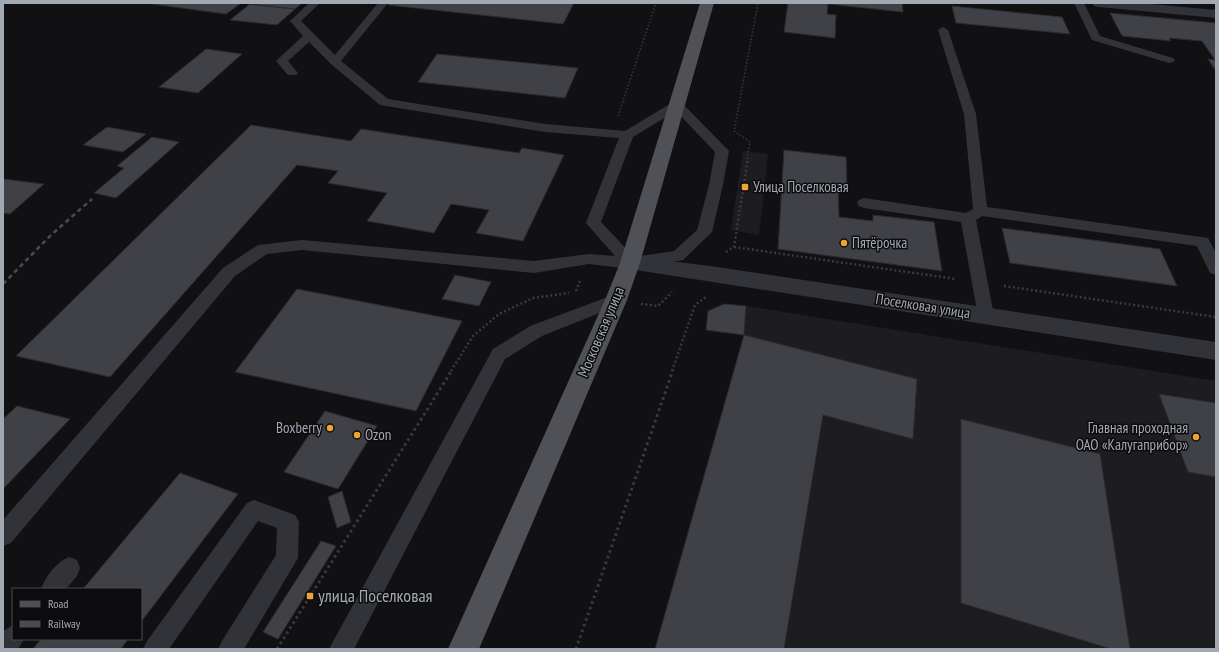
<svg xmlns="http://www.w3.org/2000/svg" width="1219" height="652" font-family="'PT Sans Narrow',sans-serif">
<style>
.built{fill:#1d1d20}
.building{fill:#404146;stroke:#2b2b2f}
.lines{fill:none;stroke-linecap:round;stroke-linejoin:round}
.path-far2{stroke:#393a3f;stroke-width:1.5;stroke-dasharray:1.5 2;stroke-linecap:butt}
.path-far1{stroke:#393a3f;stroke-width:2.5;stroke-dasharray:2 2.5;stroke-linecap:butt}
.path{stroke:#393a3f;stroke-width:3;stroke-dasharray:2.5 3.5;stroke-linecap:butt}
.service{fill:#323338;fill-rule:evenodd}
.minor{fill:#323338;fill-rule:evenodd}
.primary{fill:#4f5156;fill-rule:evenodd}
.rail{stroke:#4a4c50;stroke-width:2.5;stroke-dasharray:4.5 3.5;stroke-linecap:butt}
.poi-dot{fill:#eaa532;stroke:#0c0c0e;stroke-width:1.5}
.labels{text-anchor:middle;stroke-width:3;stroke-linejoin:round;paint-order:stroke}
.poi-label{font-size:15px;fill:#a3a9b3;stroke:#0c0c0e;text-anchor:start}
.street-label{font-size:15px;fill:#a3a9b3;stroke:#0c0c0e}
.near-poi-label{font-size:18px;fill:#a3a9b3;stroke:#0c0c0e;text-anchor:start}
</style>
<rect width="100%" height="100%" fill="#111113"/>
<path class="built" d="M743,151L768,154L759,235L731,230Z
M746,306L1216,381V649H655L744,335Z"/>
<path class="building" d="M154,3H238L240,4L226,14L152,4Z
M249,3H302L295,9L248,4Z
M390,3H574L563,24L388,5Z
M788,3H902L903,12L828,4L827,14L836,15L835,38L784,32Z
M250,4L295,9L277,25L230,20Z
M952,6L1062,17L1070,34L956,23Z
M1110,13L1216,23V71L1208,59L1215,60L1202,41L1169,38L1171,41L1122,36Z
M206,49L242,54L198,93L159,87Z
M437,54L578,68L565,98L418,82Z
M251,125L351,141L361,129L519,153L522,148L564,155L523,241L476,233L489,210L451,204L434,233L367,221L387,193L328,183L338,171L297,165L110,377L16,356Z
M107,127L146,134L123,152L83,145Z
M152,137L179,142L116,198L94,193L124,168L117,166Z
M784,150L846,157L847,187L838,186L839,217L873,221V215L934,222L942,271L778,249Z
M3,179L44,184L10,214L3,213Z
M1002,228L1160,249L1177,286L1010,263Z
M455,275L491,282L479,306L442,299Z
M297,289L462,321L416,411L235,372Z
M724,304L746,306L744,335L706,330L708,311Z
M744,335L917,379L913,439L823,415L784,649H655Z
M1159,394L1216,403V477L1188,472Z
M17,406L70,419L3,489V419Z
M325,411L377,426L338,489L284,472Z
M961,419L1100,454L1130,649H1111L961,603Z
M180,473L238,494L141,622V589H83Z
M342,491L351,522L337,528L328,497Z
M321,541L336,546L278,639L263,632Z
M41,639H128L121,649H33Z"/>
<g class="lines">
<path class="path-far2" d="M618,116L656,3
M747,159L750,142L734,131L758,3"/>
<path class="path-far1" d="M734,247L956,279
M726,252L734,247L748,158
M1004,286L1216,317
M576,291L580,281
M641,304L658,306L672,292
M451,371L473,336L499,314L533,298L569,293
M672,371L695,305L706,297"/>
<path class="path" d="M277,649L452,370
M576,649L673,370"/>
<path class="service" d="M309,3H320L301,21L335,55L378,3H388L341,61L388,99L545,124L625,131L673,102H681L729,151L723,185L712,232L683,260L678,261L630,269L589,264L534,273L302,250L267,254L235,276L11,543L3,546V520L223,268L258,245L302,240L534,261L589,254L615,256L586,223L619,138L545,132L380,105L331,64L309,42L288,61L298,73L296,75H288L276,61L303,36L290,21ZM676,111L715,152L709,185L697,230L674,251L634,257L601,222L633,137Z
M1074,3H1084L1100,36L1173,58L1175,60L1173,62L1169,63L1092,40Z
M943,27L948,30L976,114L987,207L1208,238L1216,253V275L1210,273L1197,246L982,216L976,220L994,316L992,320L986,322L980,320L978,316L961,222L864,208L859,206L857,203L859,200L864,198L966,213L973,209L964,114L938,30Z
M616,294L622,296L624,300L622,304L542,336L505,359L354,649H329L493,349L530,326Z
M254,500L295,515L299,522L298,558L244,649H218L222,641L276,555L277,528L258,521L169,649H143L147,641L247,503Z
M69,557L77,560L80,568L77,576L66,589H41C46,576 56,562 69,557Z
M13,625V639H24L18,649H3V631Z"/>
<path class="minor" d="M1092,3H1141L1216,10V18L1099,7L1094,6Z
M630,256L710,266L1216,342V360L623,268L620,263L623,258Z"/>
<path class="primary" d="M700,3H714L640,263L627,300L479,649H448L605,300L620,263Z"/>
<path class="rail" d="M3,284L51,235L92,199"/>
</g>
<g class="poi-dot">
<rect x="741" y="183" width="8" height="8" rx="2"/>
<circle cx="844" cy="243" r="4"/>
<circle cx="330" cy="428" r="4"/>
<circle cx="357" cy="435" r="4"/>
<circle cx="1196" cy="437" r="4"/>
<rect x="306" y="592" width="8" height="8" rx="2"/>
</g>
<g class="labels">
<g class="poi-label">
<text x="753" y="192">Улица Поселковая</text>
<text x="852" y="248">Пятёрочка</text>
<text x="322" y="433" text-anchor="end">Boxberry</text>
<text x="1188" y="433" text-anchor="end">Главная проходная<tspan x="1188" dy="17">ОАО «Калугаприбор»</tspan></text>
<text x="365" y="440">Ozon</text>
</g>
<g class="street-label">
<text transform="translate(923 306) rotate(9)" y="5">Поселковая улица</text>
<text transform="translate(601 332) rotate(-67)" y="5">Московская улица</text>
</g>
<g class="near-poi-label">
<text x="318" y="602">улица Поселковая</text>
</g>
</g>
<rect width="1219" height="652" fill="none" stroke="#a3a9b3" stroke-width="8"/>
<rect x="12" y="588" width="130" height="52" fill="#0c0c0e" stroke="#484b50"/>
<rect x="20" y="601" width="20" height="6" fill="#4f5156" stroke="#484b50"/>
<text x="48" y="608" font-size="12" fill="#a3a9b3">Road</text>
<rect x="20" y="621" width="20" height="6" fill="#4a4c50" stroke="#484b50"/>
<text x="48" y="628" font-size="12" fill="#a3a9b3">Railway</text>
</svg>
